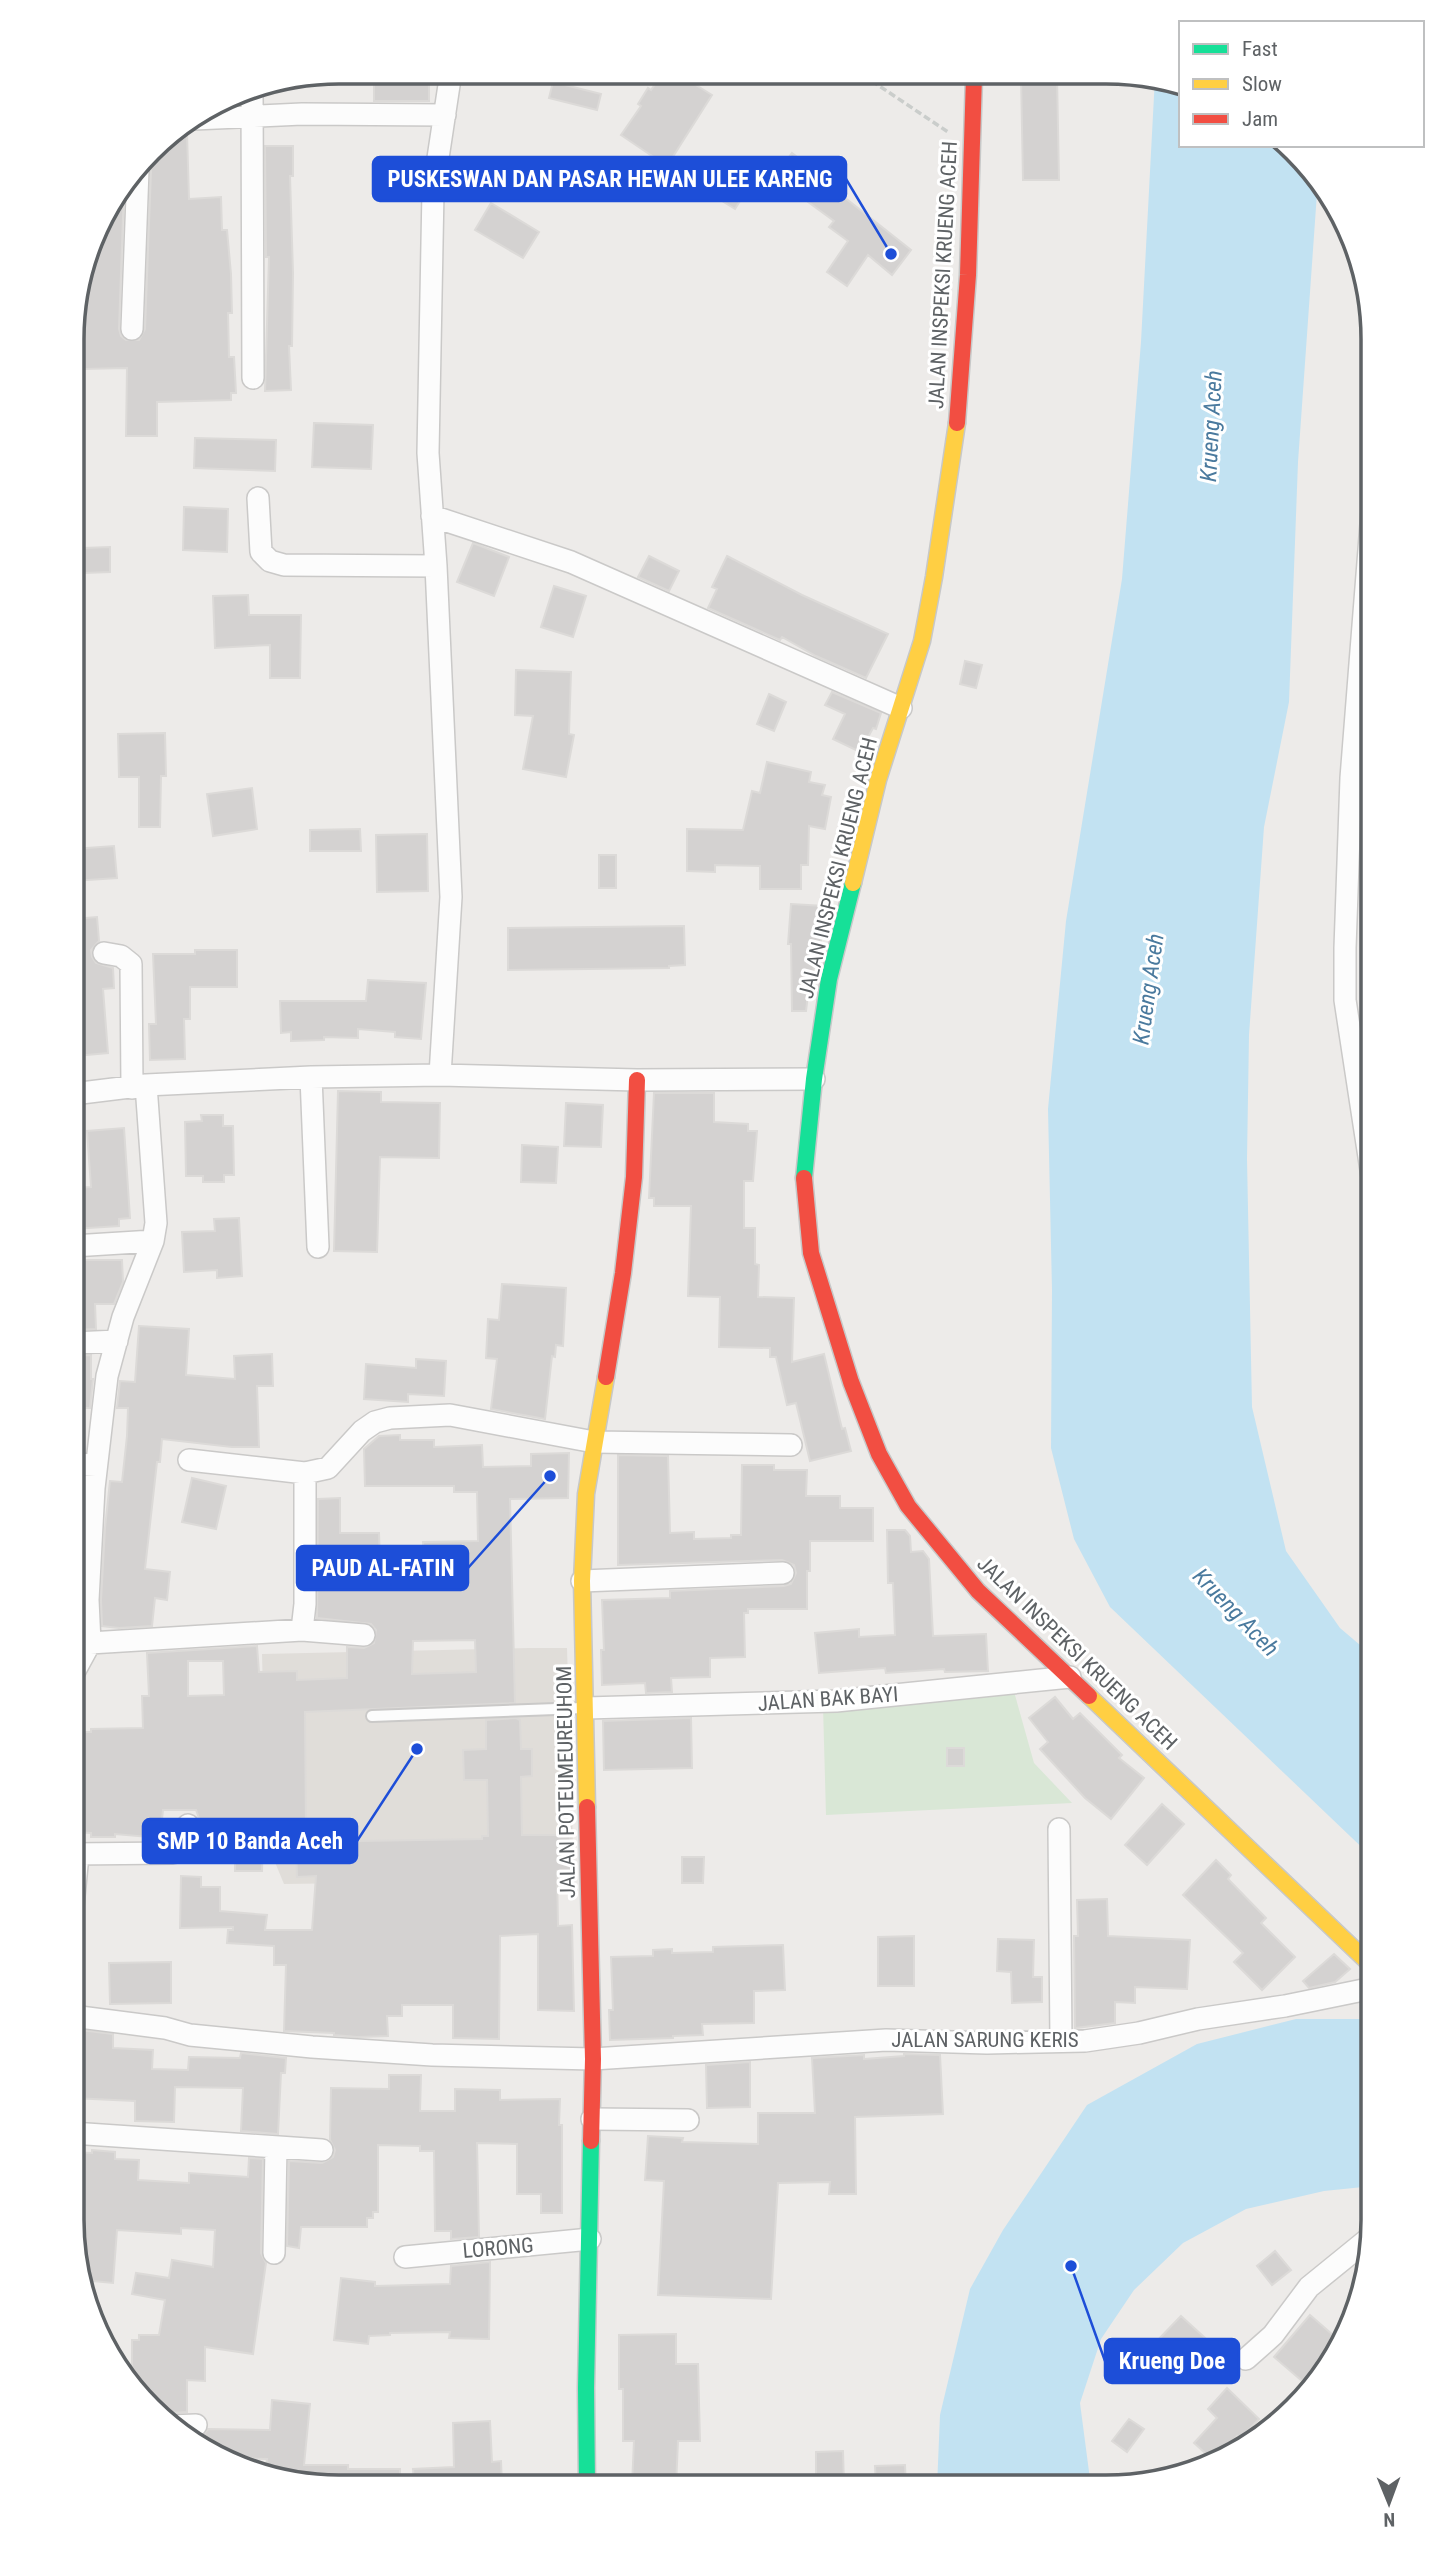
<svg xmlns="http://www.w3.org/2000/svg" width="1445" height="2559" font-family="'Roboto Condensed',sans-serif">
<style>
.education{fill:#e0ddd9}
.green{fill:#d9e7d6}
.water{fill:#c2e2f2}
.building{fill:#d4d2d1;stroke:#dcdad8;stroke-width:2;fill-rule:evenodd}
.lines{fill:none;stroke-linecap:round;stroke-linejoin:round}
.lane-casing{stroke:#cac9c8;stroke-width:14}
.street-casing{stroke:#cac9c8;stroke-width:24}
.fast-casing{stroke:#c7c8c8;stroke-width:19}
.slow-casing{stroke:#c7c8c8;stroke-width:19}
.jam-casing{stroke:#c7c8c8;stroke-width:19}
.path{stroke:#cacdcb;stroke-width:3.5;stroke-dasharray:7 3.5;stroke-linecap:butt}
.lane{stroke:#fcfcfc;stroke-width:10}
.street{stroke:#fcfcfc;stroke-width:21}
.fast{stroke:#16e098;stroke-width:16}
.slow{stroke:#ffcf43;stroke-width:16}
.jam{stroke:#f24e42;stroke-width:16}
.labels{text-anchor:middle;stroke-width:6;stroke-linejoin:round;paint-order:stroke}
.street-label{font-size:21px;fill:#5e6265;stroke:#fff}
.water-label{font-size:23px;font-style:italic;fill:#4a7a9e;stroke:#fff}
.rim{fill:none;stroke:#5e6265;stroke-width:3.5}
.leader{fill:none;stroke:#1d4ed8;stroke-width:2.5}
.callout-dot{fill:#1d4ed8;stroke:#fff;stroke-width:2.5}
.callout{fill:#1d4ed8;stroke:#1d4ed8;stroke-width:2.5}
.callout-label{font-size:23px;text-anchor:middle;font-weight:bold;fill:#fff}
</style>
<rect width="100%" height="100%" fill="#edebe9"/>
<path class="education" d="M530,1648H567L574,1880L284,1884L267,1843L262,1654Z"/>
<path class="green" d="M1013,1688L1034,1763L1072,1803L826,1815L823,1706Z"/>
<path class="water" d="M1155,77L1181,85V145H1288L1318,179L1298,462L1289,702L1264,827L1249,1035L1247,1159L1252,1407L1286,1551L1340,1628L1373,1656V1858L1110,1607L1074,1539L1051,1448L1052,1290L1048,1109L1066,921L1122,579L1141,342Z
M1296,2019H1367L1373,2027V2186L1324,2191L1246,2209L1183,2243L1134,2290L1101,2339L1080,2403L1091,2487H937L940,2415L970,2289L1003,2230L1087,2105L1197,2044Z"/>
<path class="building" d="M374,72H429V101H374Z
M662,74H678L712,95L667,166L621,135L641,106L638,104L648,88L651,90Z
M1021,76H1057L1059,180H1023Z
M553,82L601,94L597,110L549,98Z
M187,133L189,199L221,197L222,230H227L231,274L232,313H228L229,357H234L236,393H231V400L157,402V436H126L127,368L83,369V275L100,221L124,189L119,329L121,336L126,340H139L145,329L151,171L146,160L163,138L170,134Z
M265,146H293V176H290L293,273L292,346H289L291,390L265,391L269,257H266Z
M792,153L846,194L844,197L911,250L892,275L868,255L847,286L827,272L848,241L829,227L834,221L774,177Z
M729,163L754,179L735,209L709,193Z
M491,203L539,232L523,258L475,230Z
M314,423L373,425L371,469L312,467Z
M195,438L276,440L275,471L194,468Z
M184,507L228,509L227,552L183,550Z
M473,543L509,557L494,596L457,582Z
M110,547V572L84,573L83,548Z
M649,556L679,571L669,591L638,577Z
M727,556L802,595L888,634L866,678L816,656L782,637L780,640L708,608L717,589L712,587Z
M554,586L586,596L573,637L541,627Z
M248,595L249,615H301L300,678H270V645L215,648L213,596Z
M965,661L982,665L976,688L960,684Z
M516,670L571,672L569,734L574,735L566,777L523,769L533,716L515,715Z
M832,692L881,713L876,729L873,728L860,752L833,739L845,714L825,705Z
M769,694L786,702L774,731L757,724Z
M165,733L166,776H161L160,827H139V777H119L118,734Z
M767,762L811,772L809,782L825,785L822,795L831,797L825,829L809,826L808,865H801V889H760V866L715,865V872L687,871V829L743,830L752,791L760,793Z
M252,788L257,829L213,836L207,794Z
M360,829L361,851H310V830Z
M427,834L428,891L377,892L376,835Z
M114,846L117,878L73,881V849Z
M599,855H616V888H599Z
M791,904L824,906L822,936L813,971H811L806,1011H792L791,944H788Z
M97,917L99,941L91,950L92,957L96,963L113,968L114,988L103,989L108,1053L76,1056L73,1001H83L80,953H73V919Z
M684,926L685,965L669,966V968L508,970V928Z
M195,950H237V987H190V1019H184L185,1059L150,1060L149,1024H156L153,954H195Z
M368,980L426,983L421,1039L395,1037V1032L358,1029V1038L324,1037V1040L291,1041V1032L281,1033L280,1001H366Z
M338,1091L381,1092V1102L440,1103L439,1158L380,1157L377,1252L334,1251Z
M654,1093H714V1122L748,1124V1131H757L753,1181H744V1228H755V1264L759,1265L758,1297L794,1298L792,1362L824,1354L842,1429L845,1428L851,1451L810,1461L796,1403L787,1405L776,1357H770V1348L719,1347L720,1297L688,1296L691,1206H654V1198H649Z
M566,1103L603,1105L601,1147L564,1146Z
M201,1115H223V1126H233L234,1175H224V1182H203V1176H186L185,1122L202,1121Z
M124,1128L130,1218L119,1219V1226L73,1229V1188L91,1187L87,1131Z
M522,1145L558,1147L556,1183L521,1182Z
M239,1218L242,1276L217,1278V1270L184,1272L182,1232L215,1231L214,1219Z
M73,1260H122L123,1282L114,1304H95L96,1329L73,1330Z
M502,1284L566,1288L563,1346L556,1345L555,1357L552,1356L545,1419L491,1409L497,1359L486,1358L488,1319L499,1320Z
M139,1326L189,1329L186,1375L235,1379L234,1356L272,1354L273,1386H257L259,1447H232L162,1439L160,1462H157L145,1569L170,1572L167,1600L155,1598L152,1626L119,1628L102,1626L101,1600L105,1528L110,1481L122,1482L127,1436L128,1408H117L120,1381L135,1382Z
M91,1355V1379H93L90,1408H73V1356Z
M416,1359L446,1361L444,1396L408,1394V1402L364,1399L366,1364L416,1368Z
M400,1435V1440H434V1447L482,1445L483,1467L531,1466V1454L569,1453L568,1498L510,1499L515,1703L305,1712L306,1832L263,1834L262,1871H235V1838H226V1832L200,1833V1821L196,1810H163L160,1838L115,1834V1837H91V1833L72,1832V1732H91V1729L143,1728L142,1696H149L147,1653L257,1646L259,1672L297,1671V1680L347,1678V1647L364,1648L374,1643L376,1630L371,1624L317,1618L318,1499L340,1498V1533H379L380,1564L424,1563L423,1542L478,1541L477,1492H454V1486H365L364,1449L379,1436ZM475,1640L476,1672L412,1674L413,1641ZM188,1661H223L224,1695L188,1696Z
M618,1455L668,1456L670,1533L694,1532V1539L731,1538V1535H741L742,1465H774V1470H807L806,1496H840V1508H873V1541H810V1571H807V1609H748V1613H744L745,1657L710,1658V1677L671,1678L672,1692L646,1693L645,1683L602,1685L601,1650H604L602,1600L670,1598V1591L784,1586L791,1584L796,1573L794,1565L782,1560L618,1565Z
M192,1478L226,1486L216,1529L182,1522Z
M887,1530H905L910,1536L911,1552L923,1551L929,1559L933,1636L986,1634L988,1671L945,1672L944,1669L886,1673L885,1668L819,1673L815,1633L859,1629V1637L895,1635L893,1583H888Z
M1055,1697L1073,1719L1080,1713L1122,1755L1119,1758L1144,1778L1111,1819L1085,1798L1040,1749L1048,1742L1029,1718Z
M516,1718L520,1720L521,1749H532V1776L521,1777L522,1835H570L571,1870L557,1871L558,1926L572,1925L574,2011L538,2010V1934L500,1936L499,2039L453,2038V2005H402V2016H387L388,2036L357,2037L334,2035V2033L284,2031L286,1965H274V1946L227,1943L228,1930H233V1927L180,1928L181,1876L201,1877V1887H220V1911L267,1915L265,1930H312L316,1876L297,1877L296,1842L482,1839V1836H488L487,1780H464L463,1750L486,1749V1720Z
M691,1718L692,1768L604,1770L603,1721Z
M947,1748H964V1766H947Z
M1162,1804L1184,1824L1147,1865L1125,1845Z
M682,1857H704L703,1883H682Z
M1216,1860L1231,1875L1228,1879L1266,1918L1261,1923L1295,1957L1262,1990L1234,1962L1243,1953L1183,1895Z
M1107,1899L1108,1936L1190,1940L1187,1989L1135,1987V2003L1115,2002V2023L1075,2028L1074,1936H1078L1077,1900Z
M914,1936V1986H878V1937Z
M998,1939L1034,1940L1033,1977H1042V2002L1012,2003L1011,1972L997,1971Z
M783,1945L785,1990L754,1991V2023L702,2024L703,2035L673,2036V2038L610,2040L609,2010H613L611,1957L653,1956V1950L672,1949V1953L713,1952V1947Z
M1334,1954L1350,1969L1335,1982L1309,1988L1303,1981Z
M171,1962V2003L110,2004L109,1963Z
M72,2029L113,2034V2048L153,2050L152,2069L188,2070L189,2057L240,2058L241,2053L286,2058L285,2073H281L278,2134L241,2131L243,2088L175,2087L174,2122L135,2121V2101L72,2098Z
M904,2054L940,2055L943,2114L855,2117L856,2194H829L830,2182L778,2183L771,2299L658,2295L664,2181L645,2180L648,2136L683,2138L682,2142L758,2144V2113H815L812,2058L864,2055V2059L904,2056Z
M750,2062V2107L707,2108L706,2065Z
M389,2075H421L420,2111H455V2089L500,2090V2100L560,2099L559,2125H562V2213H541V2194H517V2144L477,2143L479,2237L451,2239V2231H435L434,2151H420V2146L378,2145V2212H373V2218H367V2227H301L299,2248L287,2246L289,2161L322,2163L333,2157L335,2150L330,2140L331,2088L389,2089Z
M92,2150L115,2152V2159L139,2160L138,2180L189,2183V2173L248,2177L249,2158L263,2159L261,2253L266,2263L253,2354L205,2347V2381L187,2380V2412L169,2413L161,2417L132,2388V2340H139V2335H159L165,2300L132,2294L136,2273L169,2278L172,2260L213,2267L215,2230L181,2228V2234L117,2230L113,2283L82,2280L72,2220V2152L92,2153Z
M1275,2251L1291,2270L1272,2285L1257,2266Z
M490,2262L489,2339L449,2338L450,2332L390,2333V2335L369,2336L368,2344L334,2340L341,2278L375,2282V2286L450,2284L451,2266Z
M1310,2315L1341,2342L1325,2370L1323,2368L1308,2386L1274,2357Z
M1181,2316L1214,2346L1186,2376L1153,2345Z
M676,2334V2364H698L700,2441H678L676,2486L632,2485L634,2441H623V2389H619V2335Z
M1227,2388L1259,2419L1240,2439L1237,2436L1214,2461L1194,2443L1217,2418L1208,2409Z
M272,2400L310,2404L304,2465H348V2469H400V2485H304L265,2474L267,2459L221,2458L188,2438L202,2436L208,2429L270,2430Z
M1129,2419L1144,2429L1127,2452L1112,2441Z
M490,2421L492,2462L501,2461L502,2485H414L413,2469L454,2467L453,2423Z
M843,2451L844,2485H816V2452Z
M905,2465L906,2487H876L875,2466Z"/>
<g class="lines">
<g class="lane-casing">
<path id="lane" d="M372,1716L583,1708"/>
</g>
<g class="street-casing">
<path id="street" d="M252,89L253,378
M194,119L302,114L445,115
M132,329L138,170
M258,498L261,552L270,561L284,565L436,566
M432,516L571,562L901,708
M1351,778L1373,779
M104,953L121,956L131,964L132,1088
M440,1075L451,897L436,566L428,453L433,191L451,72
M311,1077L318,1247
M73,1094L146,1085L311,1077L440,1075L637,1080L814,1079
M1373,1183L1345,1000V948L1351,778L1373,499
M73,1246L153,1241
M73,1343L117,1341
M189,1460L305,1473L328,1468L362,1431L375,1422L390,1418L450,1415L594,1442L791,1445
M73,1464L96,1465
M582,1581L783,1573
M302,1630L305,1604V1473
M90,1643L302,1630L364,1635
M72,1676L90,1643L88,1600L94,1488L107,1376L123,1317L153,1241L156,1223L146,1085
M586,1708L836,1701L1070,1677
M1059,1829L1061,2041
M72,1854L173,1853L185,1842L188,1825
M72,1916L78,1855
M72,2016L165,2028L190,2035L312,2047L432,2055L593,2059L886,2040L987,2043L1085,2041L1139,2033L1198,2019L1285,2006L1373,1988
M592,2119L688,2120
M72,2133L322,2150
M274,2253L276,2147
M405,2257L590,2239
M1246,2359L1273,2335L1309,2287L1373,2235
M170,2426L196,2425"/>
</g>
<g class="fast-casing">
<path id="fast" d="M804,1178L814,1079L829,979L853,883
M587,2486L586,2388L591,2141"/>
</g>
<g class="slow-casing">
<path id="slow" d="M853,883L878,780L922,641L934,577L957,423
M1089,1696L1373,1967
M587,1807L582,1581L586,1494L606,1377"/>
</g>
<g class="jam-casing">
<path id="jam" d="M957,423L968,275L974,76
M804,1178L811,1253L851,1382L879,1454L908,1506L978,1591L1089,1696
M606,1377L623,1273L634,1177L637,1080
M587,1807L593,2059L591,2141"/>
</g>
<path class="path" d="M863,75L948,132"/>
<use href="#lane" class="lane"/>
<use href="#street" class="street"/>
<use href="#fast" class="fast"/>
<use href="#slow" class="slow"/>
<use href="#jam" class="jam"/>
</g>
<g class="labels">
<g class="street-label">
<text transform="translate(943 275) rotate(-87)" y="7">JALAN INSPEKSI KRUENG ACEH</text>
<text transform="translate(838 868) rotate(-76)" y="7">JALAN INSPEKSI KRUENG ACEH</text>
<text transform="translate(1077 1653) rotate(44)" y="7">JALAN INSPEKSI KRUENG ACEH</text>
<text transform="translate(828 1699) rotate(-4)" y="7">JALAN BAK BAYI</text>
<text transform="translate(566 1782) rotate(-91)" y="7">JALAN POTEUMEUREUHOM</text>
<text x="985" y="2047">JALAN SARUNG KERIS</text>
<text transform="translate(498 2248) rotate(-5)" y="7">LORONG</text>
</g>
<g class="water-label">
<text transform="translate(1211 426) rotate(-87)" y="8">Krueng Aceh</text>
<text transform="translate(1148 989) rotate(-82)" y="8">Krueng Aceh</text>
<text transform="translate(1236 1612) rotate(46)" y="8">Krueng Aceh</text>
</g>
</g>
<path d="M0 0H1445V2559H0ZM339 84H1106A255 255 0 0 1 1361 339V2220A255 255 0 0 1 1106 2475H339A255 255 0 0 1 84 2220V339A255 255 0 0 1 339 84Z" fill="#fff" fill-rule="evenodd"/>
<path class="rim" d="M339 84H1106A255 255 0 0 1 1361 339V2220A255 255 0 0 1 1106 2475H339A255 255 0 0 1 84 2220V339A255 255 0 0 1 339 84Z"/>
<path class="leader" d="M891 254L846 179M550 1476L468 1568M417 1749L357 1841M1071 2266L1105 2361"/>
<g class="callout-dot">
<circle cx="891" cy="254" r="7"/>
<circle cx="550" cy="1476" r="7"/>
<circle cx="417" cy="1749" r="7"/>
<circle cx="1071" cy="2266" r="7"/>
</g>
<g class="callout">
<rect x="373" y="157" width="473" height="44" rx="7"/>
<rect x="297" y="1546" width="171" height="44" rx="7"/>
<rect x="143" y="1819" width="214" height="44" rx="7"/>
<rect x="1105" y="2339" width="134" height="44" rx="7"/>
</g>
<g class="callout-label">
<text x="610" y="187">PUSKESWAN DAN PASAR HEWAN ULEE KARENG</text>
<text x="383" y="1576">PAUD AL-FATIN</text>
<text x="250" y="1849">SMP 10 Banda Aceh</text>
<text x="1172" y="2369">Krueng Doe</text>
</g>
<rect x="1179" y="21" width="245" height="126" fill="#ffffff" stroke="#bfc0c1" stroke-width="2"/>
<rect x="1193" y="44" width="35" height="10" fill="#16e098" stroke="#bfc0c1" stroke-width="2"/>
<text x="1242" y="56" font-size="21" fill="#5e6265">Fast</text>
<rect x="1193" y="79" width="35" height="10" fill="#ffcf43" stroke="#bfc0c1" stroke-width="2"/>
<text x="1242" y="91" font-size="21" fill="#5e6265">Slow</text>
<rect x="1193" y="114" width="35" height="10" fill="#f24e42" stroke="#bfc0c1" stroke-width="2"/>
<text x="1242" y="126" font-size="21" fill="#5e6265">Jam</text>
<g transform="translate(1389 2503) rotate(179)" stroke="#ffffff" stroke-width="5" paint-order="stroke">
<path d="M0-5L12 26L0 18L-12 26Z" fill="#5e6265"/>
<text y="-10" font-size="19" font-weight="bold" text-anchor="middle" fill="#5e6265">N</text>
</g>
</svg>
